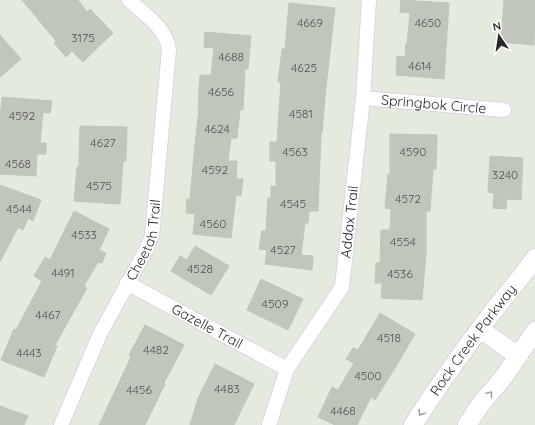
<svg xmlns="http://www.w3.org/2000/svg" width="535" height="425" font-family="Quicksand,sans-serif">
<style>
.building{fill:#c1c6bd;stroke:#bec6b8}
.lines{fill:none;stroke-linecap:round;stroke-linejoin:round}
.minor-casing{stroke:#ddd3e1;stroke-width:16}
.tertiary-casing{stroke:#ddd3e1;stroke-width:20}
.minor{stroke:#fff;stroke-width:14}
.tertiary{stroke:#fff;stroke-width:18}
.oneway{stroke:#9f9f9f}
.labels{text-anchor:middle;stroke-width:3;stroke-linejoin:round;paint-order:stroke}
.number-label{font-size:12px;fill:#50514f}
.street-label{font-size:14px;fill:#2a2a2a;stroke:#fff}
</style>
<rect width="100%" height="100%" fill="#e5eade"/>
<path class="building" d="M22,0H78L87,12L90,9L113,33L83,62L72,51L66,57L54,43L56,41Z
M401,0L449,3L444,79L396,75L397,56L405,57L406,43H407L410,13L400,12Z
M504,0H535L534,45L501,42Z
M289,3L335,8L326,87L322,133H321L318,211H309L308,223H305L301,255L313,256L312,270L265,264L267,250L259,249L262,231H266L268,198H271V186L276,187V161H270V142H277L281,82H278L282,49H285Z
M205,32L251,36L248,69H245L243,110H240L237,138H231L228,161H237L236,179H243L241,196L236,195L231,238L193,234L195,214L186,213L187,199L190,200L194,154L199,108H198L200,75H211L214,48L204,47Z
M0,35L21,59L0,77Z
M2,97L52,101L50,113L43,112L40,143H46V154H37L36,176L0,174V118Z
M80,126L127,127L126,161H123L120,204L74,201L77,167H79Z
M390,134L437,135L436,169H433L430,211H426V254L422,300L381,298L382,283H375L376,263H380L381,230H390L391,209L385,208L388,174L390,175Z
M490,156L523,158L521,200L507,199L506,209L493,208L494,193L488,192Z
M0,185L41,200L33,221L28,218L23,230L18,227L0,262Z
M74,211L109,229L99,250L106,253L102,263L98,262L84,286L87,288L55,345L57,346L44,377L1,360L14,329L16,330L42,281L34,276L45,257L50,260Z
M195,246L229,266L211,295L171,271L180,256L187,260Z
M261,279L303,299L288,330L247,310Z
M380,313L415,334L398,363L375,400L371,397L357,425H335L318,417L332,387L338,390L354,363L346,359L353,348L358,350Z
M145,325L184,345L164,383L165,384L145,425H99L131,357L129,355Z
M215,364L254,384L234,425H190L198,398Z
M0,406L28,416L24,425H0Z"/>
<g class="lines">
<g class="minor-casing">
<g id="minor">
<path id="s1" d="M363,98L504,110"/>
<path id="s2" d="M127,283L287,369"/>
<path id="s3" d="M61,425L100,334L146,250L152,235L169,50C166,27 144,14 129,0"/>
<path id="s4" d="M269,425L287,369L342,287L363,98L369,0"/>
</g>
</g>
<g class="tertiary-casing">
<g id="tertiary">
<path d="M480,329L518,356"/>
<path id="s5" d="M413,425C438,386 464,349 492,313C506,294 522,277 535,258"/>
<path d="M467,425L480,405L503,378L535,331"/>
</g>
</g>
<use href="#minor" class="minor"/>
<use href="#tertiary" class="tertiary"/>
</g>
<defs><path id="oneway-chevron" d="M-2-3.5L2.5 0L-2 3.5" fill="none" stroke-width="1.6" stroke-linecap="round" stroke-linejoin="round"/></defs>
<g class="oneway">
<use href="#oneway-chevron" transform="translate(490 394) rotate(-50)"/>
<use href="#oneway-chevron" transform="translate(421 413) rotate(122)"/>
</g>
<g class="labels">
<g class="number-label">
<text x="310" y="27">4669</text>
<text x="428" y="27">4650</text>
<text x="83" y="42">3175</text>
<text x="231" y="61">4688</text>
<text x="420" y="70">4614</text>
<text x="304" y="72">4625</text>
<text x="221" y="96">4656</text>
<text x="301" y="118">4581</text>
<text x="22" y="120">4592</text>
<text x="217" y="133">4624</text>
<text x="103" y="147">4627</text>
<text x="295" y="156">4563</text>
<text x="413" y="156">4590</text>
<text x="18" y="168">4568</text>
<text x="215" y="174">4592</text>
<text x="505" y="179">3240</text>
<text x="99" y="190">4575</text>
<text x="408" y="203">4572</text>
<text x="293" y="208">4545</text>
<text x="19" y="213">4544</text>
<text x="213" y="228">4560</text>
<text x="84" y="239">4533</text>
<text x="403" y="246">4554</text>
<text x="283" y="254">4527</text>
<text x="200" y="273">4528</text>
<text x="63" y="277">4491</text>
<text x="400" y="278">4536</text>
<text x="275" y="308">4509</text>
<text x="48" y="319">4467</text>
<text x="389" y="342">4518</text>
<text x="156" y="354">4482</text>
<text x="29" y="357">4443</text>
<text x="368" y="380">4500</text>
<text x="227" y="393">4483</text>
<text x="139" y="394">4456</text>
<text x="343" y="415">4468</text>
</g>
<g class="street-label">
<text dy="5" stroke="none"><textPath href="#s1" startOffset="71">Springbok Circle</textPath></text>
<text dy="5" stroke="none"><textPath href="#s4" startOffset="223">Addax Trail</textPath></text>
<text dy="5" stroke="none"><textPath href="#s3" startOffset="204">Cheetah Trail</textPath></text>
<text dy="5" stroke="none"><textPath href="#s2" startOffset="91">Gazelle Trail</textPath></text>
<text dy="5" stroke="none"><textPath href="#s5" startOffset="104">Rock Creek Parkway</textPath></text>
</g>
</g>
<g transform="translate(499 36) rotate(347)" stroke="#ffffff" stroke-width="3" paint-order="stroke">
<path d="M0-3L7 15L0 10L-7 15Z" fill="#2a2a2a"/>
<text y="-6" font-size="11" font-weight="bold" text-anchor="middle" fill="#2a2a2a">N</text>
</g>
</svg>
